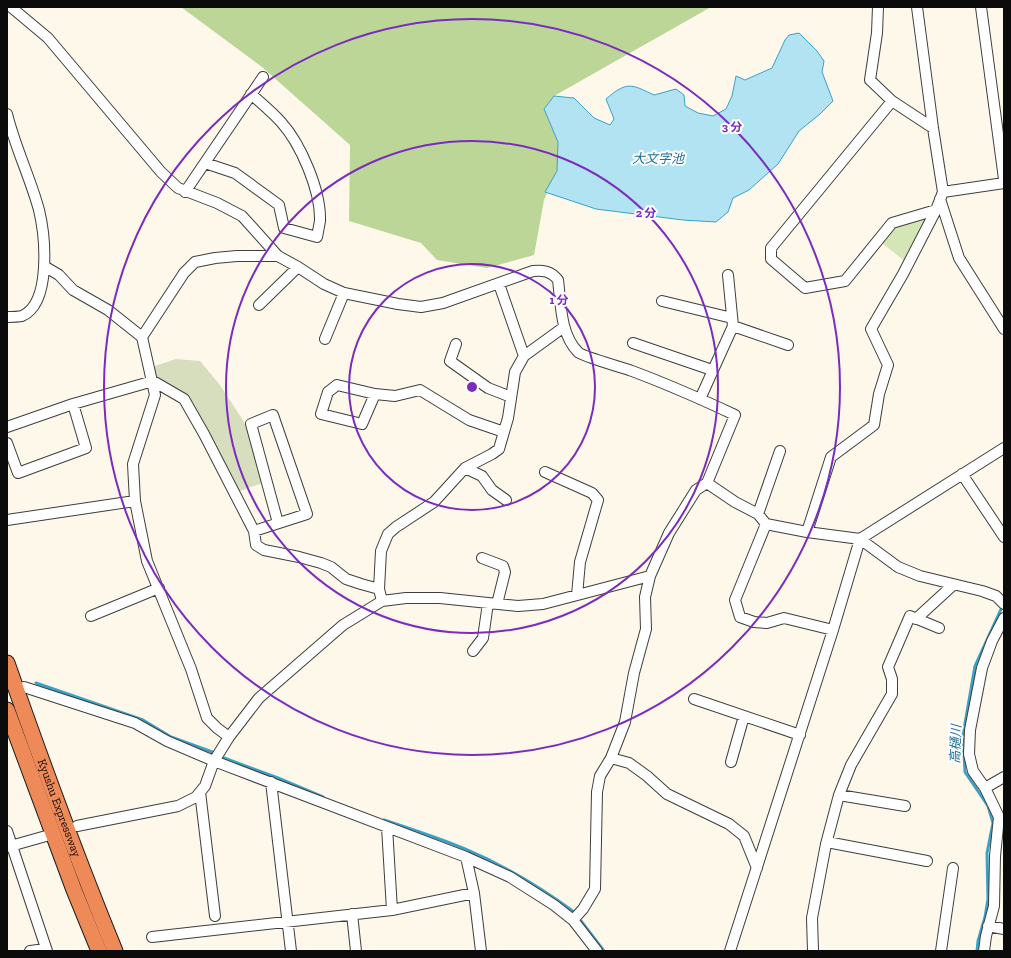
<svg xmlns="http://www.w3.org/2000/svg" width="1011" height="958" font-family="'Zilla Slab','Noto Sans JP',serif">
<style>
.green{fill:#d5e6b6}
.forest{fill:#bbd696}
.cemetery{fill:#d7debd}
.water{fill:#b1e3f3;stroke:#3ba1c7}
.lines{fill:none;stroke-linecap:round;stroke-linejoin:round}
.stream{stroke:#3ba1c7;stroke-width:3}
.minor-casing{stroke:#3e3e3e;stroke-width:12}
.highway-casing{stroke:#1c1c1c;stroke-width:17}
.minor{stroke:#fff;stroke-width:10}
.highway{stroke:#ee8a58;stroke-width:15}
.ring{fill:none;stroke:#7b2cbf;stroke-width:2}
.labels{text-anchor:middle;stroke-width:4;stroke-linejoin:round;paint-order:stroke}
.street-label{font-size:12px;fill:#0b0b0b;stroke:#fff}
.water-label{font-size:13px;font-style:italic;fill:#1b7096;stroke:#fff}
.centre{fill:#7b2cbf;stroke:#fff;stroke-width:2}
.ring-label{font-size:12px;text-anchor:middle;font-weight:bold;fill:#7b2cbf;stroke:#fff;stroke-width:4;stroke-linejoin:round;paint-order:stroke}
</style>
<rect width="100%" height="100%" fill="#fef8ea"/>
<path class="green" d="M923,220L925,223L906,262L882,243L894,228Z"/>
<path class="forest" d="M181,7H711L554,96L544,109L558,142L557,171L544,200L534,255L487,268L437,260L421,243L349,221L350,145L262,67Z"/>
<path class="cemetery" d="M176,359L200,361L220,385L244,422L265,482L237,492L186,399L154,377L152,367Z"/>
<path class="water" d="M799,33L817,51L824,61L822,72L833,101L820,114L799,131L778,164L749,190L733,198L728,212L716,222L683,220L596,209L545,192L557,171L558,142L544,109L554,96L574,98L594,118L610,125L614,119L606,99C627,81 631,84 654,95L676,89L684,95L685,106L698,113L713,116L726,109L732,96L736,76L745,80L772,68L785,40L789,35Z"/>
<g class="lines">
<path class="stream" d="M36,683L143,720L171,737L215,753
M224,758L278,778L323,797
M384,820C411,829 439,838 465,849C503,865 540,887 574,912
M581,921L604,951
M977,951L978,941L985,917L988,899L987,853L993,823L988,806L965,772L963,735L975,666L1002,607"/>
<g class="minor-casing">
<path id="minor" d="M11,7L48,38L161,172L178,188L217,203L242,216L278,256L298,267L324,284L344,293L398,304L421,307L443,303L533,271C543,270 551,271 558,280C561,303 560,334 578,352C583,357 622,367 632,371C667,384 701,399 735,415L707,483L696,490L669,533L650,576L543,604L518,606L440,598H406L382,601L343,625L259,698L229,737L214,761L205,786L196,797L178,806L77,826
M878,7L877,33L870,80L892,101
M981,7L1004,179
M7,114C15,147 30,177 39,210C45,235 52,303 22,316C18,317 11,317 7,317
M933,128L892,101L771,248V259L805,288L845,281L892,223L936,210
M205,163L235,173L279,205L284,228L317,237C318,232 319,226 320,221C321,191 301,144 281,122C272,112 261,103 251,94
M185,192L263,77
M943,192L1004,183
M940,199L959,258L1004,329
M44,266L59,275L73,290L108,310L142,337L155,395L133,464L135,501L147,561L191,669L207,718L217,728L229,737
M499,284L524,356
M662,301L732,318
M259,305L298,267
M733,326L788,345
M142,337L184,273L195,262L215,258L237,256H278
M325,339L344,293
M633,343L712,370
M456,344L450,361L488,388L511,397
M375,394L362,424L321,414L328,392L337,385L375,394L395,396L420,390L469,420L504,432
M700,399L733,326L728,275
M7,427L73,404L153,381L184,399L204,434L254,531L256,545L264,550L299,557L321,563L331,567L346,579L361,584L379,589L382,601
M7,443L18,473L86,448L73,404
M465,468L482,476L492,490L506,500
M545,472L592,493L598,500L580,562L577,595
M962,474L1004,537
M707,483L735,502L758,514L766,524L807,532L860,539L898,567L920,576L982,591L996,596L1004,604
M758,514L780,451
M7,520L135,501
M766,524L735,600L740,617L754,622L767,623L784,618L833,630
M254,531L307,514L273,415L251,424L278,523
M807,532L831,457L874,425L879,394L888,365L871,329L903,274L936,210L943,192L933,128L917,7
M482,558L503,566L505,572L497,604
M379,589L381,551L388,534L396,527L434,502L465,468L492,454L499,449L508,418L515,372L524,356L564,327
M91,616L159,588
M916,619L953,585
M473,651L483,638L488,603
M24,687L135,723L167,741L214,761L466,857L510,877L554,905L573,920L597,951
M694,699L800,735
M611,758L629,763L647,776L667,794L729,824L744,836L757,868
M731,762L744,716
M271,782L291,951
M985,788L1004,777
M200,792L215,916
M839,795L905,806
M387,827L392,910
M7,831L47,951
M827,842L927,861
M7,847L46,836
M466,857L474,893L481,951
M352,914L356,951
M573,920L583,909L595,889L597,792L600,776L611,758L625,722L634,673L646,629L645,597L650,576
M988,926L1004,929
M152,937L392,910L474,893
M30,951L46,949
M730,951L833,630L860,539L1004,448
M813,951L812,918L826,844L839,795L851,765L892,694V679L888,667L910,616L939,628
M941,951L953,868
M984,951L986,936L994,906L995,856L999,817L985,788L973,771L969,754L970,730L982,668L992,641L1004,618"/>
</g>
<g class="highway-casing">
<g id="highway">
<path id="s1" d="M7,663C41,760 76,856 115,951"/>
<path d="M7,710L74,890L99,951"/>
</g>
</g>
<use href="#minor" class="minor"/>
<use href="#highway" class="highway"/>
</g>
<g class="ring">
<circle cx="472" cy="387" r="123"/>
<circle cx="472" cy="387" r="246"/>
<circle cx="472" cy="387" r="368"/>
</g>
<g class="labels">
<g class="street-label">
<text dy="4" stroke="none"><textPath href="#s1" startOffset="154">Kyushu Expressway</textPath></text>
</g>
<g class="water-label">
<text x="658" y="163">大文字池</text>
<text transform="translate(955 744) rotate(-88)" y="5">高樋川</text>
</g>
</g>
<circle cx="472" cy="387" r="6" class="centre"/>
<g class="ring-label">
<text x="732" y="131">3 分</text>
<text x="646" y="217">2 分</text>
<text x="559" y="304">1 分</text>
</g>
<rect width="1011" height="958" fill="none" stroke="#0b0b0b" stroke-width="16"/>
</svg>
